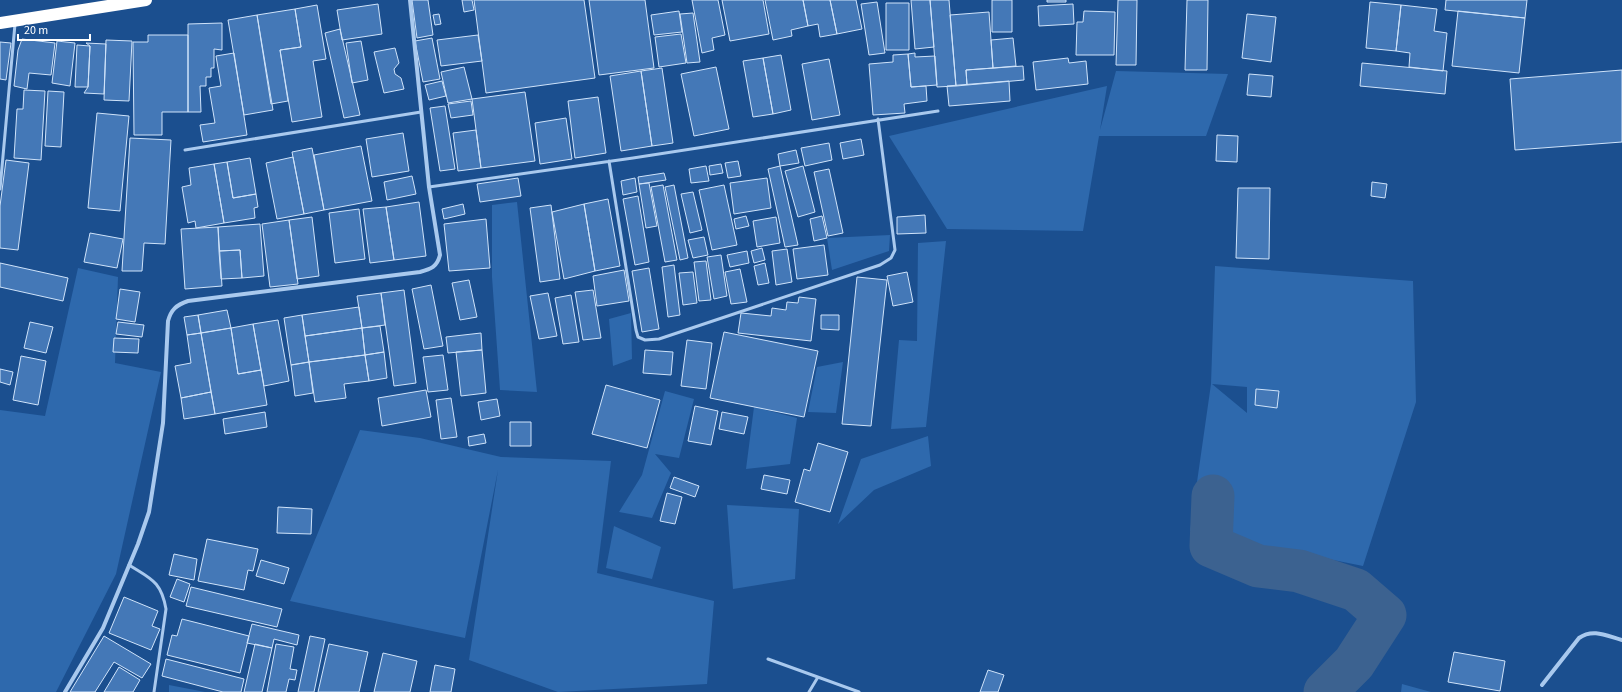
<svg xmlns="http://www.w3.org/2000/svg" width="1622" height="692" font-family="'Source Sans 3',sans-serif">
<style>
.green{fill:#2e69ad;fill-rule:evenodd}
.lines{fill:none;stroke-linecap:round;stroke-linejoin:round}
.river{stroke:#3c6290;stroke-width:43}
.building{fill:#4478b7;stroke:#cfe3fa}
.lane{stroke:#a9c9ee;stroke-width:3}
.street{stroke:#a9c9ee;stroke-width:4}
.highway{stroke:#fff;stroke-width:12}
</style>
<rect width="100%" height="100%" fill="#1b4f8f"/>
<path class="green" d="M1116,71L1228,74L1206,136H1099L1083,231L947,229L889,136L1107,86L1100,130Z
M517,202L537,392L500,390L492,277V205Z
M890,235L889,251L832,270L827,238Z
M946,241L926,427L891,429L899,340L917,341L918,243Z
M1215,266L1413,281L1416,402L1363,566L1190,531L1211,384ZM1212,384L1247,387V413Z
M78,268L118,277L115,363L161,372L116,574L56,692H0V410L45,416Z
M631,313L632,359L613,366L609,319Z
M843,362L836,413L808,412L817,367Z
M665,391L694,399L679,458L655,454L671,473L652,518L619,512L642,475Z
M754,407L797,418L790,464L746,469Z
M360,430L420,438L501,457L611,461L597,573L714,601L707,684L558,692L469,660L498,470L465,638L290,601Z
M928,436L931,466L874,490L838,524L861,459Z
M727,505L799,509L795,579L733,589Z
M614,526L661,547L652,579L606,568Z
M1402,684L1431,692H1401Z
M169,685L205,692H169Z"/>
<g class="lines">
<path class="river" d="M1213,496L1211,546L1258,566L1299,571L1356,590L1385,615L1354,663L1325,692"/>
</g>
<path class="building" d="M412,0H428L433,35L417,38Z
M462,0H472L474,10L464,12Z
M474,0H584L595,78L486,93Z
M589,0H645L654,68L599,75Z
M692,0H718L725,35L712,38L714,50L702,53Z
M722,0H763L769,34L730,41Z
M765,0H803L808,26L791,30L792,36L773,40Z
M803,0H830L837,34L820,37L818,24L808,26Z
M830,0H856L862,29L837,34Z
M911,0H930L934,47L915,49Z
M930,0H949L956,86L937,87Z
M992,0H1012V32H992Z
M1047,0H1066V2H1047Z
M1118,0H1137L1136,65H1116Z
M1187,0H1208L1207,70H1185Z
M1446,0H1527L1525,18L1445,10Z
M877,2L885,53L869,55L861,4Z
M1370,2L1401,5L1396,51L1366,48Z
M886,3H909V50H886Z
M378,4L382,34L342,40L337,10Z
M1073,4L1074,24L1039,26L1038,6Z
M317,5L326,59L313,61L322,117L292,122L280,50L301,47L295,9Z
M1401,5L1437,9L1434,31L1447,33L1443,71L1409,67L1410,53L1396,51Z
M295,9L301,47L280,50L288,101L271,104L257,15Z
M679,11L682,32L654,35L651,15Z
M1084,11L1115,12L1114,55H1076L1077,22H1083Z
M1458,11L1525,18L1519,73L1452,66Z
M989,12L993,68L966,70L967,85L956,86L950,15Z
M693,13L700,62L687,63L680,14Z
M439,14L441,24L435,25L433,15Z
M1247,14L1276,17L1271,62L1242,58Z
M257,15L273,110L244,115L228,20Z
M222,23V50L214,49V68H211V77H206V86H200L201,112H188V24Z
M340,29L360,115L344,118L325,33Z
M681,34L686,63L659,67L655,37Z
M148,35H188V112H162V135H134L133,42H148Z
M478,35L482,61L441,66L437,40Z
M432,38L440,79L423,82L415,41Z
M1013,38L1016,66L993,68L991,40Z
M22,39L55,43L51,75L29,73L27,89L14,86L18,50Z
M106,40L132,41L129,101L104,100Z
M57,41L75,43L70,86L52,83Z
M361,41L368,80L352,83L346,43Z
M0,42L11,43L6,80L0,79Z
M86,43L106,44L104,94L84,93L88,87L90,46Z
M77,45L90,46L88,87H75Z
M395,48L399,63L394,69L395,74L401,78L404,89L384,93L374,52Z
M234,53L247,135L203,142L200,125L215,123L209,88L221,86L216,56Z
M915,53V57L935,56L937,85L911,87L908,54Z
M908,54L911,87L926,86L927,101L904,104L905,113L873,115L869,64L893,62V55Z
M781,55L791,110L773,114L763,58Z
M763,58L773,114L753,117L743,61Z
M1068,58L1069,63L1086,61L1088,84L1036,90L1033,62Z
M829,59L840,115L812,120L802,64Z
M1362,63L1447,71L1445,94L1360,86Z
M1023,66L1024,80L967,85L966,70Z
M464,67L472,99L448,103L441,72Z
M716,67L729,129L694,136L681,74Z
M662,68L673,143L652,146L641,71Z
M1622,70V142L1515,150L1510,79Z
M641,71L652,146L621,151L610,76Z
M1249,74L1273,76L1271,97L1247,95Z
M442,81L446,96L429,100L425,85Z
M1009,81L1010,101L949,106L947,86Z
M24,90L45,91L41,160L14,158L17,109H23Z
M48,91L64,92L61,147L45,146Z
M525,92L535,161L481,168L472,99Z
M598,97L606,153L575,158L568,101Z
M471,101L473,115L451,118L448,104Z
M445,106L455,169L440,171L430,108Z
M97,113L129,116L120,211L88,208Z
M566,118L572,159L540,164L535,123Z
M476,130L481,168L458,171L453,133Z
M403,133L409,171L372,177L366,139Z
M1217,135L1238,136L1237,162L1216,161Z
M130,138L171,140L165,244L144,243L142,271H122Z
M861,139L864,155L843,159L840,143Z
M829,143L832,160L805,166L801,148Z
M361,146L372,201L324,210L314,155Z
M312,148L324,210L304,214L292,152Z
M796,150L799,163L780,166L778,154Z
M293,157L304,214L277,219L266,163Z
M250,158L256,194L233,198L227,162Z
M6,160L29,163L18,250L0,248V206Z
M738,161L741,176L728,178L725,163Z
M227,162L233,198L256,194L258,207L254,208L255,218L224,223L214,164Z
M214,164L224,223L196,228L195,221L188,223L182,187L191,185L189,168Z
M721,164L723,173L710,175L709,166Z
M706,166L709,181L691,183L689,169Z
M780,166L798,245L785,247L768,169Z
M803,166L815,212L798,217L785,171Z
M829,169L843,233L828,236L814,172Z
M664,173L666,180L639,184L638,177Z
M412,176L416,194L387,200L384,182Z
M518,178L521,196L480,202L477,184Z
M635,178L637,192L623,195L621,181Z
M767,178L771,208L734,214L730,183Z
M1372,182L1387,184L1385,198L1371,196Z
M649,183L657,226L646,228L639,184Z
M663,185L677,260L665,262L651,187Z
M674,185L688,258L680,260L665,187Z
M724,185L737,245L712,250L699,190Z
M1238,188H1270L1269,259L1236,258Z
M693,192L702,230L690,233L681,194Z
M638,196L649,262L635,265L623,199Z
M608,199L620,266L595,271L584,204Z
M419,202L426,256L394,260L386,207Z
M463,204L465,214L444,219L442,209Z
M584,204L595,271L564,279L552,212Z
M551,205L560,279L540,282L530,208Z
M386,207L394,260L370,263L363,209Z
M359,209L365,259L335,263L329,213Z
M925,215L926,233L897,234V217Z
M746,216L749,226L736,229L734,219Z
M822,216L827,238L814,241L810,219Z
M312,217L319,276L297,279L289,220Z
M776,217L780,243L757,247L753,221Z
M486,219L490,268L449,271L444,224Z
M289,220L298,284L270,287L262,224Z
M260,224L264,276L242,278L240,250L219,251L218,227Z
M218,227L222,286L185,289L181,229Z
M90,233L123,239L117,268L84,262Z
M704,237L708,255L693,258L688,240Z
M824,245L828,275L797,279L793,249Z
M762,248L765,260L754,263L751,251Z
M787,249L792,282L776,285L772,251Z
M240,250L242,278L221,279L219,251Z
M747,251L749,263L730,267L727,255Z
M721,255L727,296L714,299L707,257Z
M706,261L711,300L699,301L694,262Z
M0,263L68,278L63,301L0,287Z
M765,263L769,283L758,285L754,266Z
M674,265L680,315L668,317L662,267Z
M649,268L659,329L642,332L632,271Z
M740,269L747,302L731,304L725,272Z
M624,270L629,301L597,306L593,276Z
M693,272L697,303L683,305L679,273Z
M907,272L913,302L893,306L887,276Z
M857,277L887,280L871,426L842,424Z
M469,280L477,317L460,320L452,283Z
M431,285L443,346L424,349L412,289Z
M120,289L140,292L135,322L116,319Z
M404,290L416,383L394,386L381,293Z
M593,290L601,338L583,340L575,292Z
M381,293L385,325L362,328L357,296Z
M548,293L557,336L539,339L530,296Z
M571,295L579,342L563,344L555,298Z
M799,297L816,299L811,341L738,333L741,313L771,316L772,308L786,310L787,302L798,303Z
M359,307L362,328L305,336L302,315Z
M227,310L231,328L201,333L198,315Z
M198,315L201,333L187,335L184,317Z
M302,315L309,362L291,365L284,318Z
M821,315H839V330L821,329Z
M278,320L289,381L264,386L253,324Z
M30,322L53,327L46,353L24,348Z
M118,322L144,325L142,337L116,334Z
M253,324L261,370L238,374L231,328Z
M380,326L384,352L365,355L362,328Z
M231,328L238,374L261,370L267,405L215,414L201,333Z
M362,328L365,355L309,362L305,336Z
M724,332L818,351L804,417L710,398Z
M201,333L211,392L181,398L175,366L191,363L187,335Z
M481,333L482,350L448,353L446,337Z
M114,338L139,339L138,353L113,352Z
M687,340L712,343L706,389L681,386Z
M482,350L486,393L461,396L456,352Z
M645,350L673,352L671,375L643,373Z
M384,352L387,378L369,381L365,355Z
M365,355L369,381L344,384L346,398L315,402L309,362Z
M443,355L448,390L428,392L423,357Z
M21,356L46,361L38,405L13,400Z
M309,362L313,393L295,396L291,365Z
M0,369L13,372L10,385L0,382Z
M606,385L660,400L647,448L592,434Z
M1256,389L1279,391L1277,408L1255,405Z
M426,390L431,417L382,426L378,398Z
M211,392L215,414L184,419L181,398Z
M451,398L457,437L441,439L436,400Z
M497,399L500,416L481,420L478,402Z
M695,406L718,411L711,445L688,441Z
M265,412L267,427L225,434L223,419Z
M722,412L748,417L744,434L719,429Z
M510,422H531V446H510Z
M484,434L486,443L469,446L468,437Z
M818,443L848,452L830,512L795,502L804,469L810,471Z
M764,475L790,480L787,494L761,489Z
M674,477L699,486L695,497L670,488Z
M667,493L682,497L675,524L660,521Z
M278,507L312,509L311,534L277,533Z
M207,539L258,549L253,571L248,570L244,590L198,581Z
M174,554L197,559L194,580L169,575Z
M261,560L289,568L284,584L256,576Z
M177,579L190,584L184,602L170,597Z
M191,587L282,609L277,627L186,606Z
M124,597L158,611L152,626L160,629L151,650L109,633Z
M182,619L249,636L240,673L167,655L172,635L177,636Z
M252,624L299,635L297,645L274,639L272,648L247,643Z
M104,636L151,664L142,678L114,662L95,692H70Z
M310,636L325,639L314,692H298Z
M255,644L272,648L262,692H244Z
M276,644L294,647L290,669L297,670L295,680L289,679L286,692H267Z
M329,644L368,652L359,692H318Z
M1454,652L1505,661L1500,691L1448,682Z
M383,653L417,661L410,692H374Z
M166,659L244,679L241,692H223L162,676Z
M435,665L455,669L451,692H430Z
M119,667L140,680L133,692H104Z
M988,670L1004,675L998,692H980Z"/>
<g class="lines">
<path class="lane" d="M185,150L421,112
M609,161L636,330L638,337L645,340L659,339L880,265L891,258L895,250L878,119
M429,187L633,158L938,111
M0,189L15,24
M129,565C151,579 161,581 166,609L154,692
M768,659L859,692
M809,692L818,677"/>
<path class="street" d="M1542,685L1579,638C1593,628 1607,636 1622,640
M65,692L103,628L138,544L149,512L163,423L168,321C171,310 176,305 188,301L420,272C431,269 437,267 440,255L429,187L410,0"/>
<path class="highway" d="M0,23L146,0"/>
</g>
<path d="M18 34v6h72v-6" fill="none" stroke="#ffffff" stroke-width="2"/>
<text x="24" y="34" font-size="12" fill="#ffffff" stroke="#1b4f8f" stroke-width="3" paint-order="stroke">20 m</text>
</svg>
